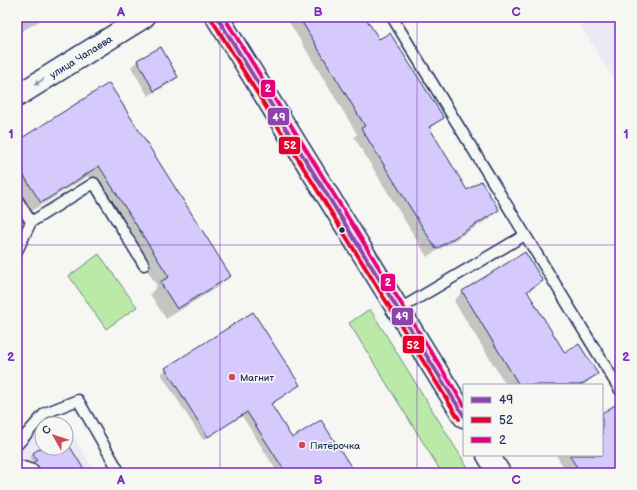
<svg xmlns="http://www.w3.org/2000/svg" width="637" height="490" font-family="'Balsamiq Sans',sans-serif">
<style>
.built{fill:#ece9f5}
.green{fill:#bae9a8;stroke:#6a8c83}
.shadow{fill:#0003}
.building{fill:#d6cafc;stroke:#1b2f5e}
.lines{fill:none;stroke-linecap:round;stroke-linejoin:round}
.service-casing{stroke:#1b2f5e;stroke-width:13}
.minor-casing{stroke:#1b2f5e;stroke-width:24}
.tertiary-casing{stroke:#1b2f5e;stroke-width:25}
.service{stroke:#f6f6f2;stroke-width:10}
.minor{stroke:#f6f6f2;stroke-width:21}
.tertiary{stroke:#f6f6f2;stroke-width:22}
.bus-1-casing{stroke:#f6f6f2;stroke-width:7}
.bus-2-casing{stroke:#f6f6f2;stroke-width:7}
.bus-3-casing{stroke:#f6f6f2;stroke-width:7}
.bus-1{stroke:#8e44ad;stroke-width:4}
.bus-2{stroke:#e4002b;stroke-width:4}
.bus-3{stroke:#e5007d;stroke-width:4}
.oneway{fill:#8892a8}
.grid{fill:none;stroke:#7b2cbf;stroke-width:1;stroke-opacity:0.55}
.bus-dot{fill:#1b2f5e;stroke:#f6f6f2;stroke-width:1.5}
.poi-dot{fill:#d1495b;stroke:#f6f6f2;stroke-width:1.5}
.labels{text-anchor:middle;stroke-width:3.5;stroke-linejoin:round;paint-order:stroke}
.street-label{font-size:10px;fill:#1b2f5e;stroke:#f6f6f2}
.poi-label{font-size:10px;fill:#1b2f5e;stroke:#f6f6f2;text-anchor:start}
.line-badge{stroke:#f6f6f2;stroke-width:1.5}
.badge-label{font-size:11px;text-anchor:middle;font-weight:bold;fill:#fff}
.neatline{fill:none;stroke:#7b2cbf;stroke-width:1.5}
.grid-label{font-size:13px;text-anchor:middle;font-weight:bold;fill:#7b2cbf}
</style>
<rect width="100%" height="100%" fill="#f6f6f2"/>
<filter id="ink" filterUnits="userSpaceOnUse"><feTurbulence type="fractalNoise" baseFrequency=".025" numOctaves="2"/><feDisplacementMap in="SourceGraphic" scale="8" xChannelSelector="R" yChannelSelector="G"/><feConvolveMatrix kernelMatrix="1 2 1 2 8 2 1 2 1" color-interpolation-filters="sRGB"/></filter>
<g filter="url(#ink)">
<path class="built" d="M575,17H620V89Z
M35,423L49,424H42V448H66V425L68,426L96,473H17V435Z"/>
<path class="green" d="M99,254L137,307L106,329L69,276Z
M370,309L471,473H442L349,323Z"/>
<path class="shadow" d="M17,17H46L17,34Z
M286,17H364L378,41L442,118L429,129L467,191L498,210L489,219L427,257L354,137L357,134Z
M161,48L177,77L171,83L148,96L131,67L137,61Z
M109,84L229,275L219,286L166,319L150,294L157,286L88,176L30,212L17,192V142Z
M525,253L542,281L527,293L565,354L597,374L584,385H506L454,301L462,292Z
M166,369L298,385L270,405L292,439L353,473H278L242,416L203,440L161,374Z
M620,413V473H567L556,455H602V414Z
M66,442L85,473H38L31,466L35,463L30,457L33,454L42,448H66Z
M370,466L374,473H358Z"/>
<path class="building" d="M299,17H365L379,39L390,33L444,118L429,127L467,190L481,181L499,210L436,249L361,128L365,126Z
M161,47L178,77L154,91L137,60Z
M109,83L231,276L177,309L160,282L169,277L99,166L41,203L17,165V141Z
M525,252L543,281L527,291L565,353L579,344L598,374L580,385H519L462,291Z
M253,312L300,385L271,404L292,438L321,420L355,473H286L247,412L208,437L165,368Z
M620,402V473H581L569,455H602V413Z
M66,440L86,473H41L38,466L33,463L37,460L33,453L42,447L66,448Z"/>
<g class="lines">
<g class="service-casing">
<path id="service" d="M392,17L620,390
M17,199L31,222L94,183L144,265
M17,251L31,222
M398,310L525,235
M17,445L45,413L78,400L120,473
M17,465L33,470L35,473"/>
</g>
<g class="minor-casing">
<g id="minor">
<path id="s1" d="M17,96L144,17"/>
</g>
</g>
<g class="tertiary-casing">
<path id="tertiary" d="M217,17L464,416
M488,455L499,473"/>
</g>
<use href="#service" class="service"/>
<use href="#minor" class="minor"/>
<use href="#tertiary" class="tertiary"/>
<g class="bus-1-casing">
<path id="bus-1" d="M217,17L464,416"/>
</g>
<g class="bus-2-casing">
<path id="bus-2" d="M212,20L459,419"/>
</g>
<g class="bus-3-casing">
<path id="bus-3" d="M224,17L464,405"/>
</g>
<use href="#bus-1" class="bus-1"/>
<use href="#bus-2" class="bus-2"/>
<use href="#bus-3" class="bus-3"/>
</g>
<defs><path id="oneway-solid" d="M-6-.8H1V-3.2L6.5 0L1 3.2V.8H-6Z"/></defs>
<use class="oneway" href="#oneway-solid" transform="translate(39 82) rotate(148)"/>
</g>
<path class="grid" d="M220,17V473M417,17V473M17,245H620"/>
<circle class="bus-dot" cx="342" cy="230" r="3.5"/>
<g class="poi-dot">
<circle cx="232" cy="377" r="4"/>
<circle cx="302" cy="445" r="4"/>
</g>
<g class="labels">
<g class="street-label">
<text dy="4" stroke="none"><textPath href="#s1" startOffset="75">улица Чапаева</textPath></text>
</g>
<g class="poi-label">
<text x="240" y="381">Магнит</text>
<text x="310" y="449">Пятёрочка</text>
</g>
</g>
<g class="line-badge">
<rect x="260" y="79" width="16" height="19" rx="4" fill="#e5007d"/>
<rect x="267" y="107" width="23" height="19" rx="4" fill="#8e44ad"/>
<rect x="278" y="136" width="23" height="19" rx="4" fill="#e4002b"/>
<rect x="380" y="273" width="16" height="19" rx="4" fill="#e5007d"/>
<rect x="391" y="307" width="23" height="19" rx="4" fill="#8e44ad"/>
<rect x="402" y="335" width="23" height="19" rx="4" fill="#e4002b"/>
</g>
<g class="badge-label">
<text x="268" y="92">2</text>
<text x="279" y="121">49</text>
<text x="290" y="149">52</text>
<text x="388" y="286">2</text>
<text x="402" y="320">49</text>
<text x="413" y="349">52</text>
</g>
<rect width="637" height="490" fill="none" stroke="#f6f6f2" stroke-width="44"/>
<rect x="463" y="384" width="140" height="72" fill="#f6f6f2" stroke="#9ea6b7"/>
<rect x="471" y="397" width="20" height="6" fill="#8e44ad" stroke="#9ea6b7"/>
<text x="499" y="404" font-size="12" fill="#1b2f5e">49</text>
<rect x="471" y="417" width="20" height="6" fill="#e4002b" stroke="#9ea6b7"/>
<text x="499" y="424" font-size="12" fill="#1b2f5e">52</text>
<rect x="471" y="437" width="20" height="6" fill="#e5007d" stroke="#9ea6b7"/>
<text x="499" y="444" font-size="12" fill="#1b2f5e">2</text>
<g transform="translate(54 436) rotate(309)"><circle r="19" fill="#f6f6f2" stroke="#9ea6b7"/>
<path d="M0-3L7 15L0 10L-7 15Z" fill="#d1495b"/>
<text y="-6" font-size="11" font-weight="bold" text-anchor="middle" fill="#1b2f5e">С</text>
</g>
<rect x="22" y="22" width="593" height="446" class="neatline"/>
<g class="grid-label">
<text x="121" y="16">A</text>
<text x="318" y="16">B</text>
<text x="516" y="16">C</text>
<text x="11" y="138">1</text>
<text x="626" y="138">1</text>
<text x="11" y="361">2</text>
<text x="626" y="361">2</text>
<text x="121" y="484">A</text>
<text x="318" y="484">B</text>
<text x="516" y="484">C</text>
</g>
</svg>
